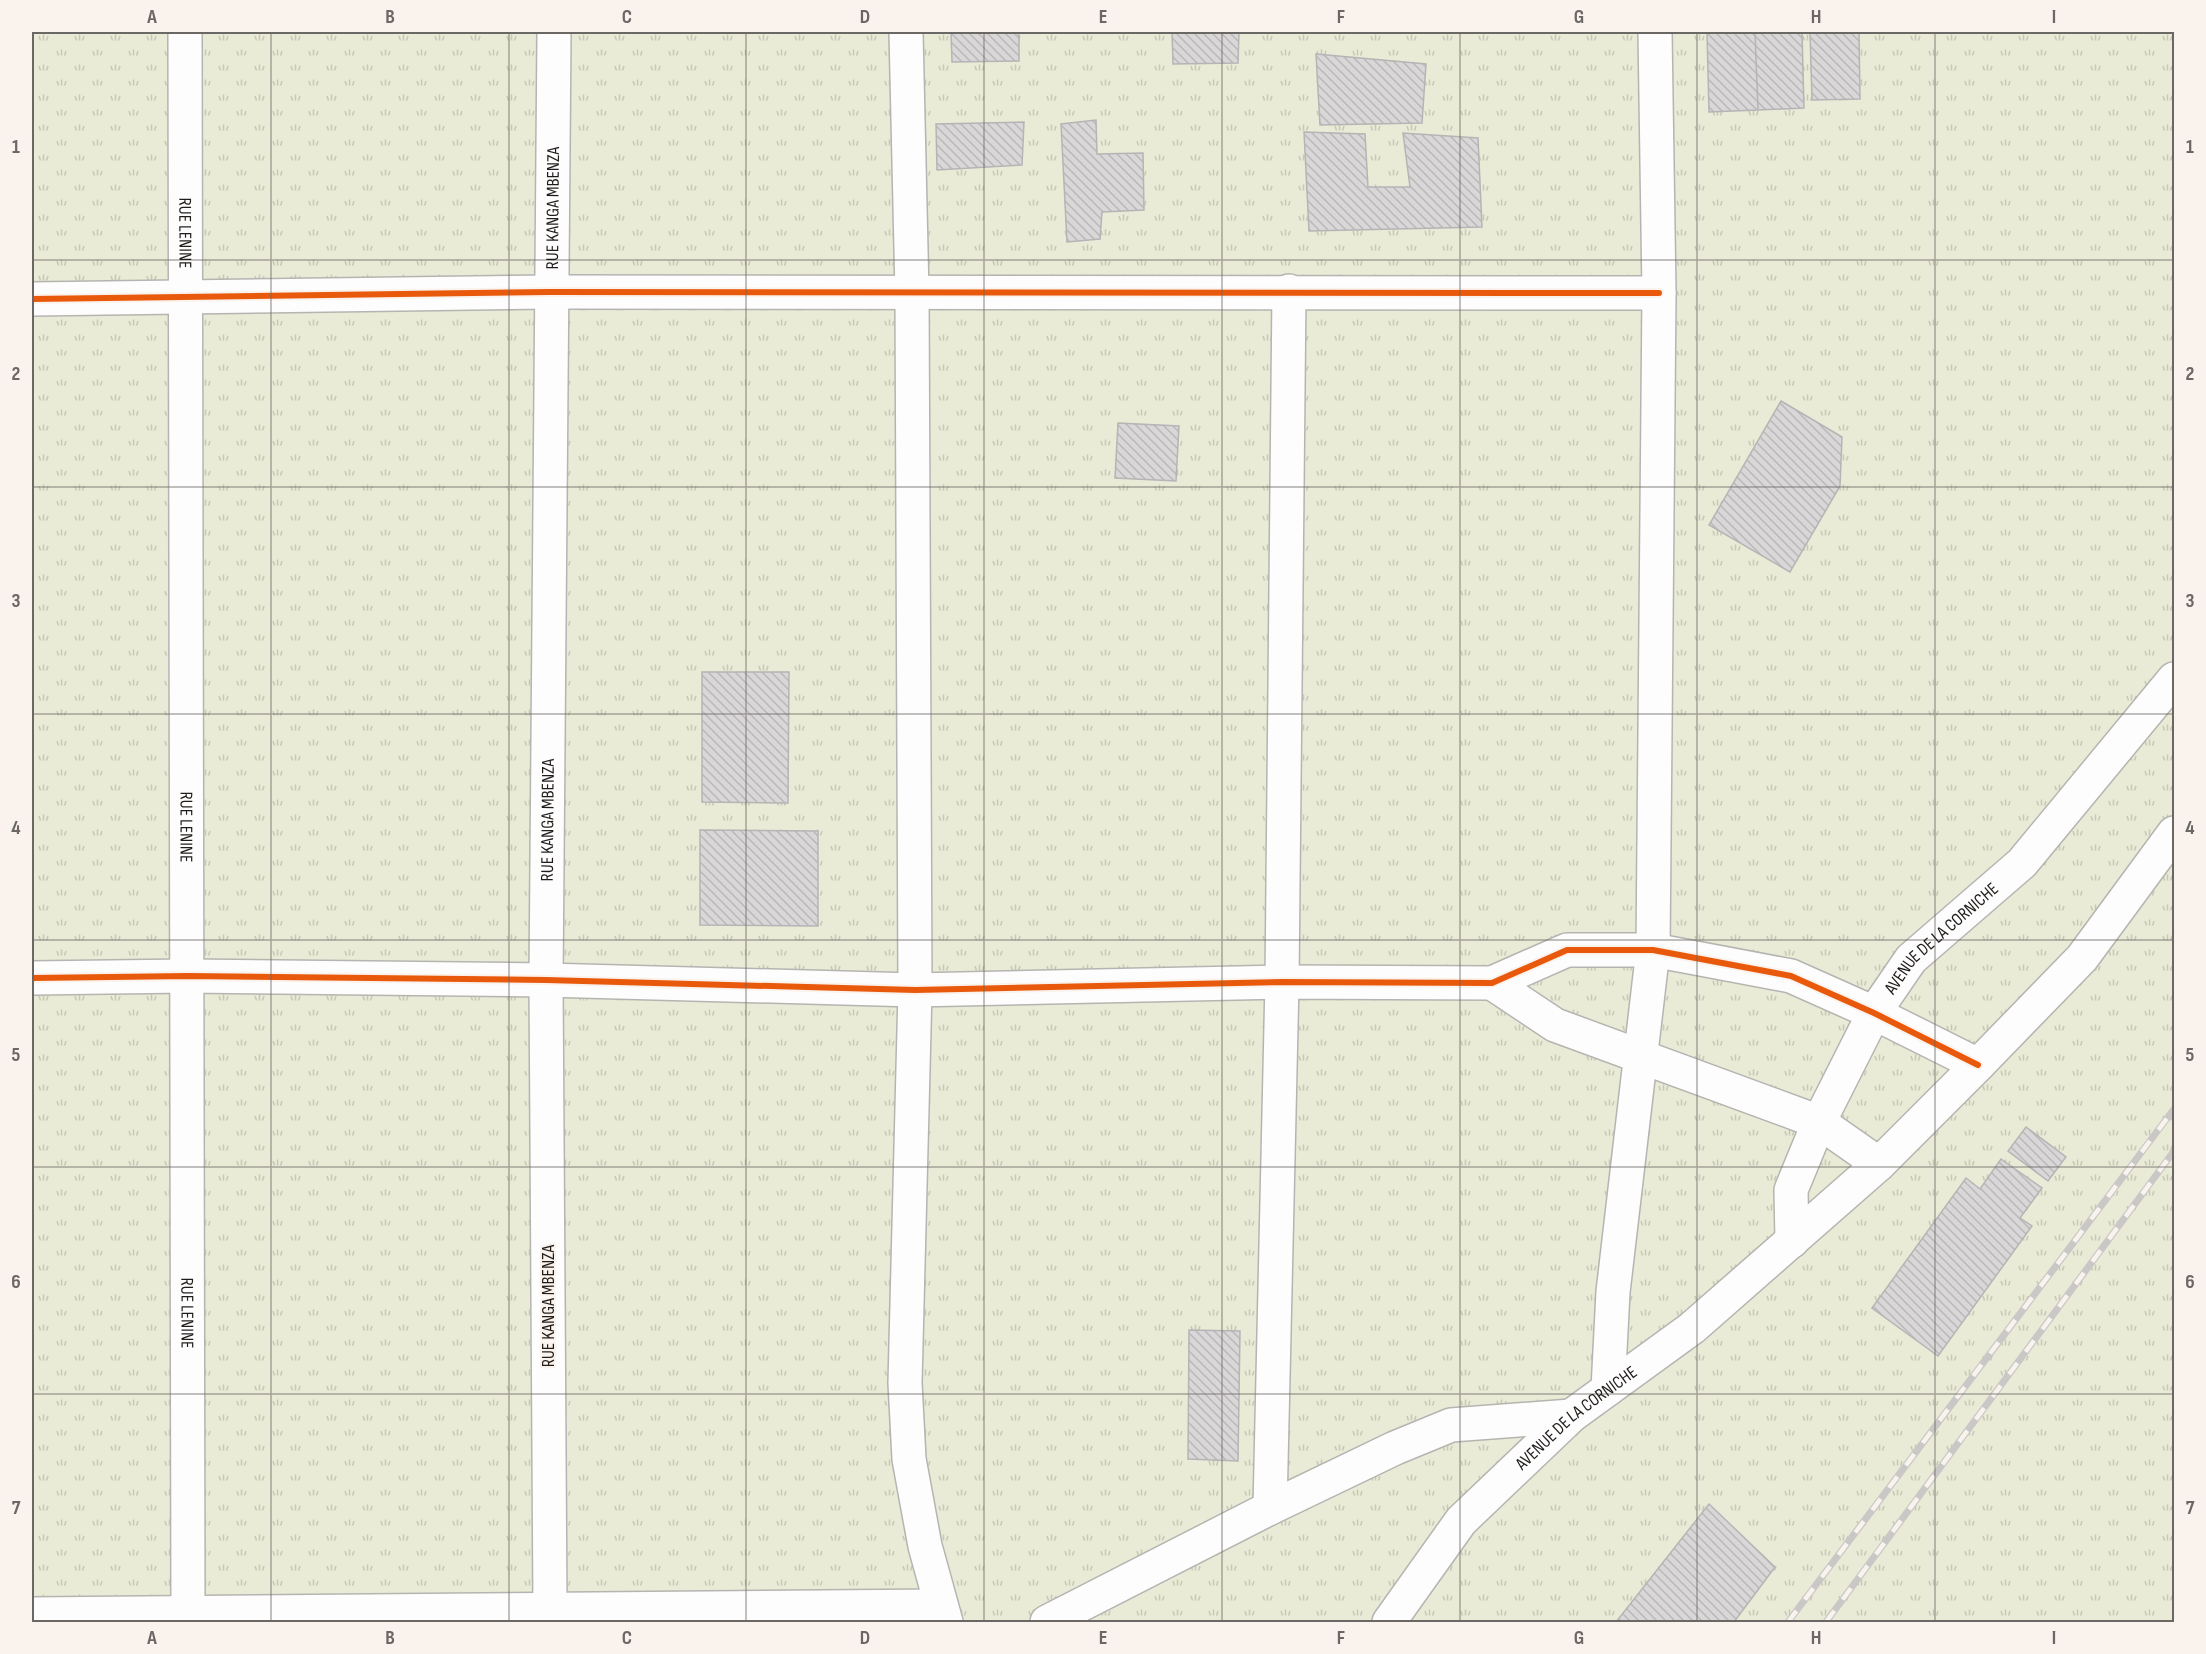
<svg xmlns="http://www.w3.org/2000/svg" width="2206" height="1654" font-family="'Sofia Sans Condensed',sans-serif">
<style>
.grass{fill:url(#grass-tufts)}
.building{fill:url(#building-back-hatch);stroke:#b6b4b5;stroke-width:1.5}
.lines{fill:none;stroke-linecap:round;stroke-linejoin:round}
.street-casing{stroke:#b6b4b1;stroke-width:36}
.secondary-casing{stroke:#b6b4b1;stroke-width:36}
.street{stroke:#fefdfd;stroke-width:33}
.secondary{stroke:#fefdfd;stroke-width:33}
.rail-casing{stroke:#c9c8c7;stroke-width:7}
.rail{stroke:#faf3ed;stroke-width:4.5;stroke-dasharray:14;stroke-linecap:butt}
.cycleway-casing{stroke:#faf3ed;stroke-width:10}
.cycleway{stroke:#e8590c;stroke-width:6}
.grid{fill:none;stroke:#6b6765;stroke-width:1.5;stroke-opacity:0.55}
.labels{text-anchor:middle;stroke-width:4.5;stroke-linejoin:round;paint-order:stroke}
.street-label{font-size:18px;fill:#1f1c1a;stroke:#faf3ed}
.neatline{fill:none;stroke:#6b6765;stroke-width:2}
.grid-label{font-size:20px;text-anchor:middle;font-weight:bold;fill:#6b6765}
</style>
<defs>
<pattern id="grass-tufts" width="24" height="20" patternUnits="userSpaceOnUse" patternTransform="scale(1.5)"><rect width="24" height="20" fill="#e9ebd6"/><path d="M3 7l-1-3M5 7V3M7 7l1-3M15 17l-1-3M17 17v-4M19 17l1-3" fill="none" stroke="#c7c9b7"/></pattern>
<pattern id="building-back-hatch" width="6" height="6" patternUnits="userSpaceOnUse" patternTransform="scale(1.5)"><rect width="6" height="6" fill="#d9d7d7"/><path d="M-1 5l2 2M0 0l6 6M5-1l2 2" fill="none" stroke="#bab8b8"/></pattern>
</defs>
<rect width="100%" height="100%" fill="#f7f3f0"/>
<path class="grass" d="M32,32H2174V1622H32Z"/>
<path class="building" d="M951,32H1019V61L952,62Z
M1172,32H1239L1238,63L1173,64Z
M1707,32H1755L1758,110L1709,112Z
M1755,32H1802L1804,108L1758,110Z
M1810,32H1859L1860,99L1812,100Z
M1316,54L1426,64L1422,123L1320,125Z
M1096,120L1097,154L1143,153L1144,210L1102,212L1100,239L1067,242L1061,124Z
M1024,122L1022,165L937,170L936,124Z
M1304,132L1365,134L1368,187H1410L1403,133L1478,138L1482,227L1309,231Z
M1781,401L1842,437L1840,486L1790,572L1709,525Z
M1118,423L1179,426L1176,481L1115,478Z
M702,672H789L788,803L702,802Z
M700,830L818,831V926L700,925Z
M2026,1127L2066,1157L2048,1181L2008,1151Z
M2001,1159L2042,1188L2020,1218L2032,1226L1938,1356L1872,1308L1966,1178L1980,1189Z
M1189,1330L1240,1331L1238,1461L1188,1459Z
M1709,1504L1775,1567L1734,1622H1616Z"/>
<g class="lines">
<g class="street-casing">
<g id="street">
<path id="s1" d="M185,32L188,1622"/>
<path d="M906,32L912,293L915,990L905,1383L909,1459L925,1546L946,1622"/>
<path d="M32,299L550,292L1659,293"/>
<path d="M32,978L188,976L546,980L915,990L1282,982L1492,983L1567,950H1653L1791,976L1874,1013L1978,1065"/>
<path d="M1492,983L1555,1025L1819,1122L1879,1164"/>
<path d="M1608,1389L1613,1292L1653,950L1659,293L1655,32"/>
<path d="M1270,1508L1282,982L1289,291"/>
<path id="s2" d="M550,1609L546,980L554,32"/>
<path d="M32,1614L941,1606"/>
<path d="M1047,1622L1270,1508L1395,1448L1451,1425L1571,1416"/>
</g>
</g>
<g class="secondary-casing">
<g id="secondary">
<path id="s3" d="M1792,1241L1791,1190L1819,1122L1874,1013L1911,959L2022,863L2174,679"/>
<path id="s4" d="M1389,1622L1461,1521L1571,1416L1692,1328L1879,1164L1978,1065L2082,958L2174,833"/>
</g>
</g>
<use href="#street" class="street"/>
<use href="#secondary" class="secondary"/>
<g class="rail-casing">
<path id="rail" d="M1788,1622L2174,1109
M1826,1622L2174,1151"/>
</g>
<use href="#rail" class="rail"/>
<g class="cycleway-casing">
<path id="cycleway" d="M32,299L550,292L1659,293
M32,978L188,976L546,980L915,990L1282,982L1492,983L1567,950H1653L1791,976L1874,1013L1978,1065"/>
</g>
<use href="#cycleway" class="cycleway"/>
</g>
<path class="grid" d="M271,32V1622M509,32V1622M746,32V1622M984,32V1622M1222,32V1622M1460,32V1622M1697,32V1622M1935,32V1622M32,260H2174M32,487H2174M32,714H2174M32,940H2174M32,1167H2174M32,1394H2174"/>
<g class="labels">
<g class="street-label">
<text dy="6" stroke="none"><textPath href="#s2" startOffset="1401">RUE KANGA MBENZA</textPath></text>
<text dy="6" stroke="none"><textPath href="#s1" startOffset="201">RUE LENINE</textPath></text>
<text dy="6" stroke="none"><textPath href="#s2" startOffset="789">RUE KANGA MBENZA</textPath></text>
<text dy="6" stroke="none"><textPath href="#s1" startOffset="795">RUE LENINE</textPath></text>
<text dy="6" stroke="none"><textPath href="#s3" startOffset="348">AVENUE DE LA CORNICHE</textPath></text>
<text transform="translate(548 1306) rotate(-90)" y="6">RUE KANGA MBENZA</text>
<text dy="6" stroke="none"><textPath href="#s1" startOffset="1281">RUE LENINE</textPath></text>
<text dy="6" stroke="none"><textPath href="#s4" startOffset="279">AVENUE DE LA CORNICHE</textPath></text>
</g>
</g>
<rect width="2206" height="1654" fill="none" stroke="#faf3ed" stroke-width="66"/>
<rect x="33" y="33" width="2140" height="1588" class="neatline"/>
<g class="grid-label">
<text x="152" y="23">A</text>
<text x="390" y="23">B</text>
<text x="627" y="23">C</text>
<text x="865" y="23">D</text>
<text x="1103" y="23">E</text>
<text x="1341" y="23">F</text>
<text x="1579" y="23">G</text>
<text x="1816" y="23">H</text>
<text x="2054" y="23">I</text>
<text x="16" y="153">1</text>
<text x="2190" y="153">1</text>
<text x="16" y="380">2</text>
<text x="2190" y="380">2</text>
<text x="16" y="607">3</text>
<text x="2190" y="607">3</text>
<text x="16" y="834">4</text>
<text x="2190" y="834">4</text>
<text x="16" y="1061">5</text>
<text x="2190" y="1061">5</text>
<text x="16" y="1288">6</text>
<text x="2190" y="1288">6</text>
<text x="16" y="1514">7</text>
<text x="2190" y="1514">7</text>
<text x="152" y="1644">A</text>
<text x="390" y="1644">B</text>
<text x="627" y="1644">C</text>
<text x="865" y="1644">D</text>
<text x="1103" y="1644">E</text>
<text x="1341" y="1644">F</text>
<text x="1579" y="1644">G</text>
<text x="1816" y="1644">H</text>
<text x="2054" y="1644">I</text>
</g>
</svg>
